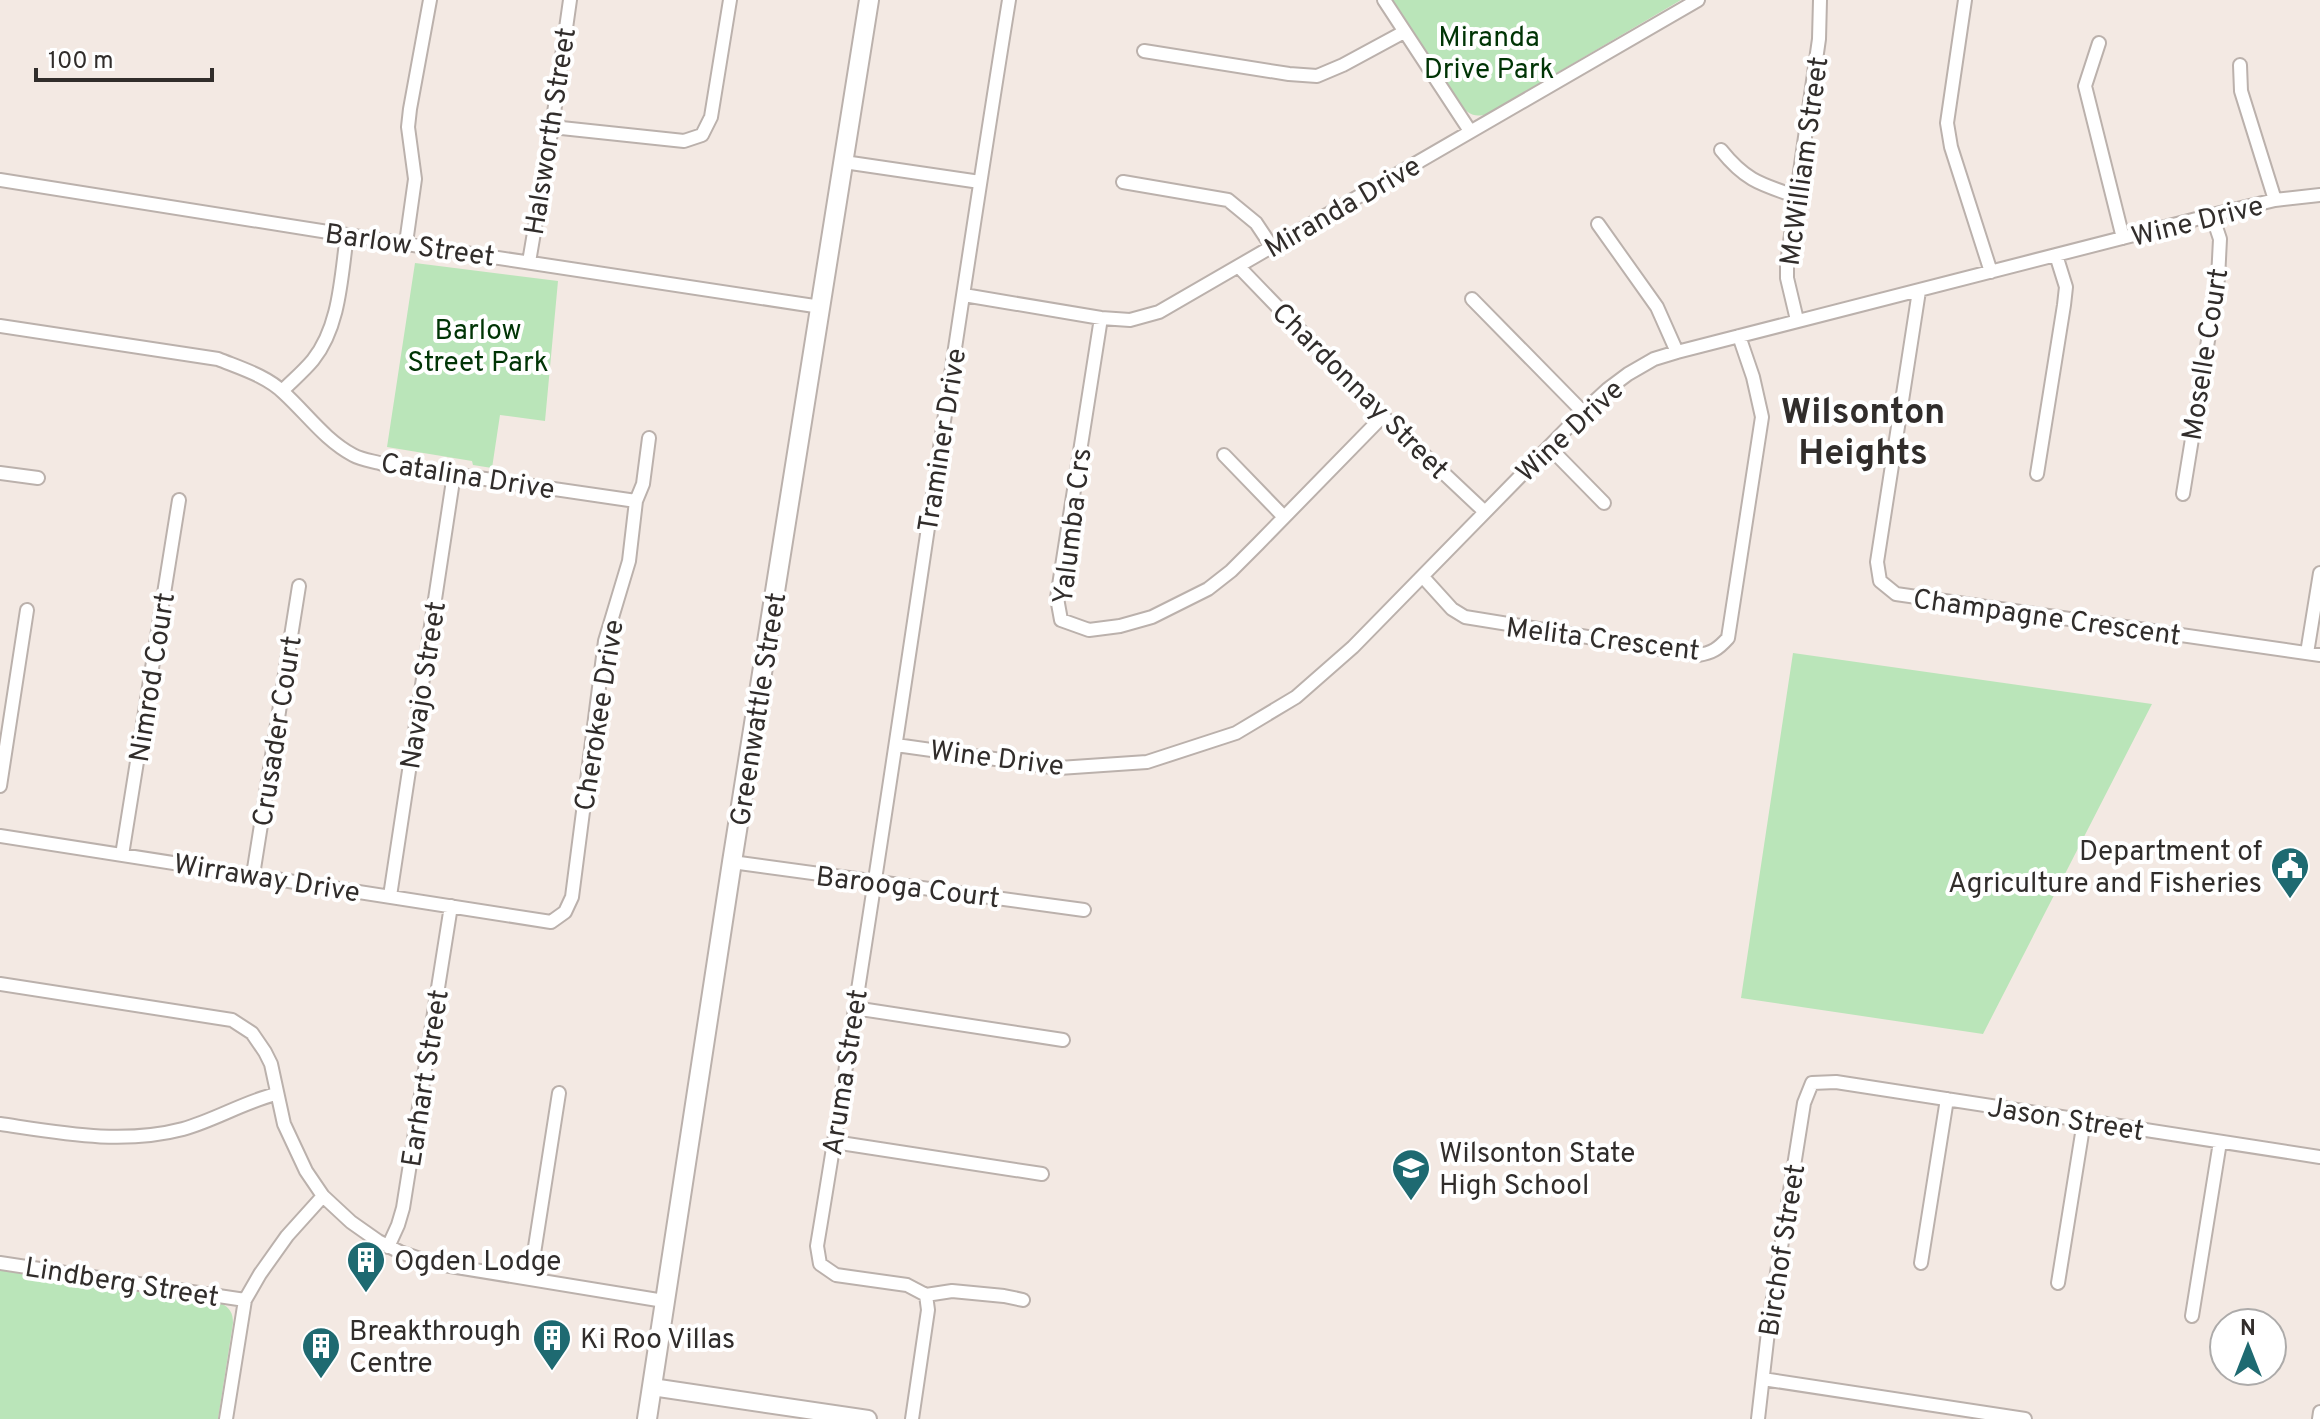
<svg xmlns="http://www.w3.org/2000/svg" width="2320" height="1419" font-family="Overpass,sans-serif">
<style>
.green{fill:#bae5b9}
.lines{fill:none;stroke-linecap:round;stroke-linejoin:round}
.minor-casing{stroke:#bbb1ac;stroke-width:16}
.tertiary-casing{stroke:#bbb1ac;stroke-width:20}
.secondary-casing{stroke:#bbb1ac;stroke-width:22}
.minor{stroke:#fff;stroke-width:12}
.tertiary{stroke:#fff;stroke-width:16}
.secondary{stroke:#fff;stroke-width:18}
.labels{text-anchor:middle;stroke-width:8;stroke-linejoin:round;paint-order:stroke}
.park-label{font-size:28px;fill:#003405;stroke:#fff}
.street-label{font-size:28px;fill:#312d2b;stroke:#fff}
.poi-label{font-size:28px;fill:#312d2b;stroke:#fff;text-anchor:start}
.district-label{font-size:36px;font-weight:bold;fill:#312d2b;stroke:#fff}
</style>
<rect width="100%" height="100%" fill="#f3e9e3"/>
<path class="green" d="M1392,0H1681L1487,114C1474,118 1468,114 1460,104Z
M415,263L558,281L545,421L500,415L492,468L473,465L472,461L387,447Z
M1793,653L2152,704L1983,1034L1741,998Z
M0,1269L221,1303C230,1308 233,1313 233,1323L218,1419H0Z"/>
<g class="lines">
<g class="minor-casing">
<path id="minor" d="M1009,0C942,415 886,832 817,1246L820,1264L836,1275L907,1285L926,1295L952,1291L1004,1296L1023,1300
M1384,0L1470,131
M1965,0L1947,123L1951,147L1991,272
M2099,43L2085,86L2123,238
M1144,51L1289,74L1317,76L1343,65L1404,32
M2240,65L2241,91L2275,200
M552,127L684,141L702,135L711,117L730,0
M1721,150C1745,180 1760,184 1795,196
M844,162L980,182
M0,180L347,235L821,307
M1123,182L1228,200L1256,223L1272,247
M1598,224L1657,307L1677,352
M406,243L415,179L408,127L410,109L430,0
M529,262L552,127L570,0
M1239,267L1383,416L1485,512
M1919,291L1877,562L1880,581L1896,594L2320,655
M964,295L1101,318L1130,320L1159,312L1698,0
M1472,299L1583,412
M1101,318L1057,598L1061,620L1089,630L1120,626L1152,617L1208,589L1231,571L1258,544L1383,416
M1797,320L1787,278V263L1819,39L1820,0
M0,326L218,359C240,368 267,376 284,393C307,414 325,440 353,455C362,460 373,461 383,464L636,501
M282,391C292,381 304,371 313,360C340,326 341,277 347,235
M1549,447L1604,503
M1224,455L1284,517
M0,473L38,478
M2037,474L2064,305L2066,287L2056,255
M2183,494L2218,279L2220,239L2212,215
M1423,577L1452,609L1465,617L1698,655C1712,653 1718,649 1728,638L1762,417L1753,377L1739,336
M2307,653L2320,573
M896,745L1059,768L1147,762L1236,733L1296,697L1353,647L1583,412L1608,389L1628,374L1654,359L1677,352L2212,215L2275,200L2320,195
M0,786L27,610
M0,836L551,922L565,912L572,897L605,641L629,561L636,501L643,484L649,438
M122,855L179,500
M732,862L1084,910
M253,875L299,586
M390,896L454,474
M0,984L232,1020L252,1033L265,1052L271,1064L284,1124L306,1171L323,1196L351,1222L378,1241L400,1252L432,1263L664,1301
M854,1008L1063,1040
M0,1124C61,1133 122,1145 183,1129C215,1120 244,1102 276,1094
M834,1142L1042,1174
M388,1247L398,1225L403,1208L451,906
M0,1263L245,1300
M1921,1263L1947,1099
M530,1279L559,1093
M2058,1283L2084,1121
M2192,1316L2220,1142
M1763,1379L2025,1419
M226,1419L245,1300L260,1274L287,1236L323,1196
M912,1419L928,1310L926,1295
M1758,1419L1769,1323L1804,1103L1812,1083L1836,1082L2320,1157
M2319,1419L2320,1412"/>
</g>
<g class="tertiary-casing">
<path id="tertiary" d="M652,1387L868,1419"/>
</g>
<g class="secondary-casing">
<path id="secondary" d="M647,1419L732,862L869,0"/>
</g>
<use href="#minor" class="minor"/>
<use href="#tertiary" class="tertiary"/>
<use href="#secondary" class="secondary"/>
</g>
<defs>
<g id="civic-pin" transform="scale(2)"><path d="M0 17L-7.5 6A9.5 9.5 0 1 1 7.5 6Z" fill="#1e6a71" stroke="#fff"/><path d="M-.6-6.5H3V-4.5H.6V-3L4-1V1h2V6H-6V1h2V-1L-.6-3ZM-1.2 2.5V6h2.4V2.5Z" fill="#fff"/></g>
<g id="school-pin" transform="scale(2)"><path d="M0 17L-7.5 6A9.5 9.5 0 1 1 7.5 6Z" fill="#1e6a71" stroke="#fff"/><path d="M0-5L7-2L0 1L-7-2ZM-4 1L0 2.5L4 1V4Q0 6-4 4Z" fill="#fff"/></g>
<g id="building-pin" transform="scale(2)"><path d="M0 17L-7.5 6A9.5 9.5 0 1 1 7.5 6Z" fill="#1e6a71" stroke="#fff"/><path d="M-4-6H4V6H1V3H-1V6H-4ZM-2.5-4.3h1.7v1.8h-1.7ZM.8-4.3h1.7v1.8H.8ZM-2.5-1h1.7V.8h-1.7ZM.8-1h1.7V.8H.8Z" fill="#fff"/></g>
</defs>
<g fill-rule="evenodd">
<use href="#civic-pin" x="2290" y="866"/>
<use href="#school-pin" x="1411" y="1168"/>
<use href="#building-pin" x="366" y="1260"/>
<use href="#building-pin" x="552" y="1338"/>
<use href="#building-pin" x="321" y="1346"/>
</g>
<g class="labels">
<g class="park-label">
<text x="1489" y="46">Miranda<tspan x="1489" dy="32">Drive Park</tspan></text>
<text x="478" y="339">Barlow<tspan x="478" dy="32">Street Park</tspan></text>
</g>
<g class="street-label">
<text transform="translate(549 131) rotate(-81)" y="10">Halsworth Street</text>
<text transform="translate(1803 161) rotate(-82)" y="10">McWilliam Street</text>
<text transform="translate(1342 206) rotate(-30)" y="10">Miranda Drive</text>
<text transform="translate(2197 220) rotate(-14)" y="10">Wine Drive</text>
<text transform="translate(410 244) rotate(8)" y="10">Barlow Street</text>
<text transform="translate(2204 354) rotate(-81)" y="10">Moselle Court</text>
<text transform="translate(1361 390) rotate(45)" y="10">Chardonnay Street</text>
<text transform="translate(1569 430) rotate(-43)" y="10">Wine Drive</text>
<text transform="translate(941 440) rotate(-81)" y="10">Traminer Drive</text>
<text transform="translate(468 475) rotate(9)" y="10">Catalina Drive</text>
<text transform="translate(1071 526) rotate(-83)" y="10">Yalumba Crs</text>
<text transform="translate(2047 616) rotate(8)" y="10">Champagne Crescent</text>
<text transform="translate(1603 638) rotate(7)" y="10">Melita Crescent</text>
<text transform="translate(151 677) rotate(-81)" y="10">Nimrod Court</text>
<text transform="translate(422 685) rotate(-81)" y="10">Navajo Street</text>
<text transform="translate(757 709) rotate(-81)" y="10">Greenwattle Street</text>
<text transform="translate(598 715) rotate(-81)" y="10">Cherokee Drive</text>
<text transform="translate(276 731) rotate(-81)" y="10">Crusader Court</text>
<text transform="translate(997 757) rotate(7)" y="10">Wine Drive</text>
<text transform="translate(267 877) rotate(9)" y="10">Wirraway Drive</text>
<text transform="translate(908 886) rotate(7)" y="10">Barooga Court</text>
<text transform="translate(844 1072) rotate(-81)" y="10">Aruma Street</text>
<text transform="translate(424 1078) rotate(-81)" y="10">Earhart Street</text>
<text transform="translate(2066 1118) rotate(9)" y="10">Jason Street</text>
<text transform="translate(1781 1250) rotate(-81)" y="10">Birchof Street</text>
<text transform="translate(122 1281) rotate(9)" y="10">Lindberg Street</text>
</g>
<g class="poi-label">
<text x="2262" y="860" text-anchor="end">Department of<tspan x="2262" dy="32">Agriculture and Fisheries</tspan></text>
<text x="1439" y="1162">Wilsonton State<tspan x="1439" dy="32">High School</tspan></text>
<text x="394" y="1270">Ogden Lodge</text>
<text x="349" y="1340">Breakthrough<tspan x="349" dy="32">Centre</tspan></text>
<text x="580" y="1348">Ki Roo Villas</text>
</g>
<g class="district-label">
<text x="1863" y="423">Wilsonton<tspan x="1863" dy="41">Heights</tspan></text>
</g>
</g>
<g transform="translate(2248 1347)"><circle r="38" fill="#ffffff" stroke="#adabaa" stroke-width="2"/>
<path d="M0-6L14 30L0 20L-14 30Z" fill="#1e6a71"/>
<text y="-12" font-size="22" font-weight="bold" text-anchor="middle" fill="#312d2b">N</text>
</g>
<path d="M36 68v12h176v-12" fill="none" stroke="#312d2b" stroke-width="4"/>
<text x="48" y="68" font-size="24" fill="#312d2b" stroke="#ffffff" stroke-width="6" paint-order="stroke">100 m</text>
</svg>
